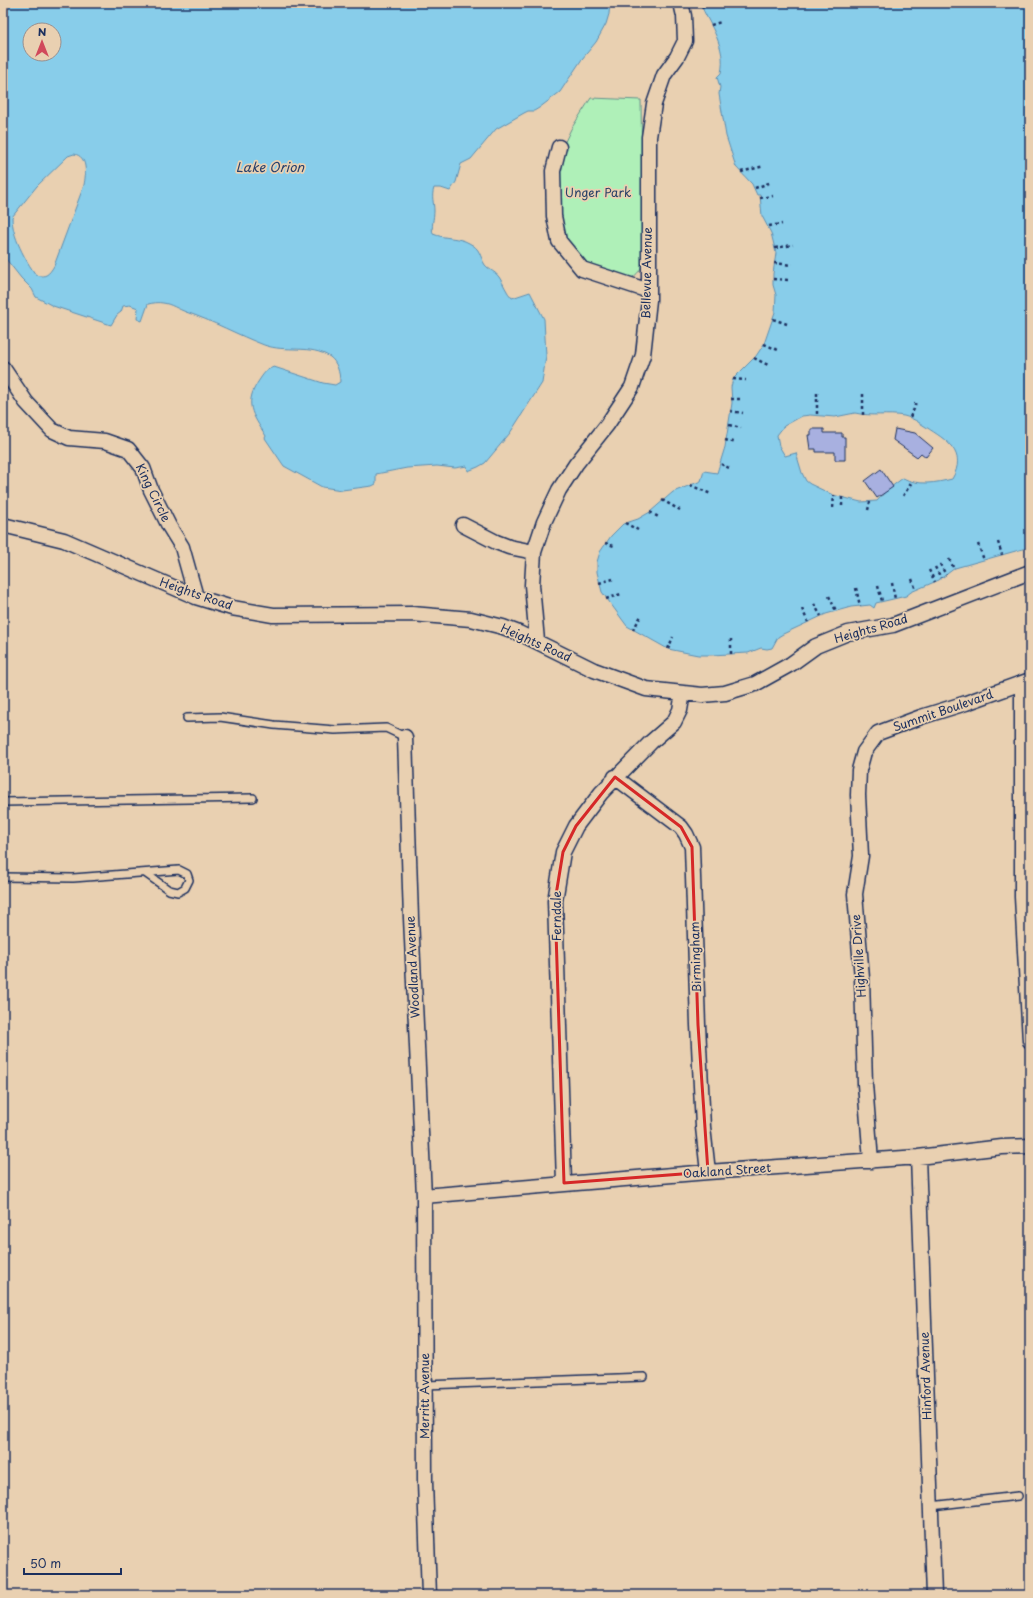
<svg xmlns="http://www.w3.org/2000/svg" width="1033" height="1598" font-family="'Playpen Sans',sans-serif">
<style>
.green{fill:#aff0b8;stroke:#65908b}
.water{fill:#88cdea;stroke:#5c8eb2;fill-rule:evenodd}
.building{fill:#a8b0e0;stroke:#1b2f5e}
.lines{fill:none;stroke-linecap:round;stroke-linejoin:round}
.lane-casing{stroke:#1b2f5e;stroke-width:10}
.street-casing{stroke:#1b2f5e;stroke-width:17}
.path{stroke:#1b2f5e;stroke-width:2.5;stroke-dasharray:3 3;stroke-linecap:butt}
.lane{stroke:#e9d0b1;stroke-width:7}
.street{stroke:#e9d0b1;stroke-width:14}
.marked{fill:none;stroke:#d62828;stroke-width:3;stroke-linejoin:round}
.labels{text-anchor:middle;stroke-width:3.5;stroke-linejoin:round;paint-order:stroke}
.park-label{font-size:12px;fill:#2a4267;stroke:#e9d0b1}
.street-label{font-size:12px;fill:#1b2f5e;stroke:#e9d0b1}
.water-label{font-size:13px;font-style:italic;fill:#263f6c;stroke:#e9d0b1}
</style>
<rect width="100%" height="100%" fill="#e9d0b1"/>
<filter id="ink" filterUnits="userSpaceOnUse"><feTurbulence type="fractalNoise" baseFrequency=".025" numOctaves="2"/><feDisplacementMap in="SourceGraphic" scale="8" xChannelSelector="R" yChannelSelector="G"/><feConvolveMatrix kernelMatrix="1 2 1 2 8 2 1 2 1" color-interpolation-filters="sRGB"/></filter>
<g filter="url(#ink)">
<path class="green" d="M591,98L641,100L643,261C641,270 638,274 630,279L588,266L568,249L555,215L562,148L571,129Z"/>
<path class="water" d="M3,3H610L609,14L606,24L596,42L582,59L560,92L539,108L534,111H528L524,113L496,129L471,159L461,164L456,182L450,191L441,188H434C431,197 434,202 434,211C434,218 431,227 433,234C445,239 459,237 469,243C481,249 479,255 485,265C489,270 496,272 499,277C504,284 506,292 512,298L530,292L544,319L546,356L542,383L510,433L485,463L478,467L468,471L467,466L455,468L437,466L407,468L376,474V484L372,486L342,490L322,487L284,466L265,438L266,436C252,414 243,403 260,379C264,373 267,369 274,367L323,383L335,385L340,382C340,373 337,362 330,357C310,344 286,353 264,345C238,335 213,321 186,312C178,309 171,304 163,303C158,302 153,303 148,304L142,321L137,319L138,308L130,305L123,306L121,312L117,315L111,325L53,306L36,297L32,289L21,278L6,259L3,246ZM30,30H54V54H30ZM74,154C88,156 86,174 84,185L54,266C49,274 46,278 36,275C25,260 12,236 12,217L37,186L68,156Z
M700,3H1030V547L955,568L939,580L911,592L906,596L876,603L874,608L870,605L851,607L826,614L783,634L778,637L772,648L767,649L761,648L748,653L711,655H698L668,649L627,626L602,592L597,572V562L600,552L611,536L623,524L638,519L650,512L673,492L701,481L704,471L717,473L725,447L732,403L731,387L733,379L756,356L764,344L775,312L776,295L773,285V274L776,253L771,233L762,216L760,195H757L752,184L736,167L726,136L719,94L720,87L717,77L721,73C727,47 710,26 700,3ZM855,413C871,417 888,413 904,416C913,418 918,422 926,427C946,440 968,452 952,479C936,483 918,486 903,478L887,490L877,501L861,502L833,495L810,484L806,481L802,473L796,453L785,456L779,446L777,435L784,426L802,416L810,415L835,417Z"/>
<path class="building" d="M811,429H824V433H842V437H845V460H835V452H816V449H810L808,435H811Z
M895,429L915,433L933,448L926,457L921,453L917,457L893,440Z
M881,469L893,487L877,498L865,481Z"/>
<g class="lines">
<g class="lane-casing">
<path id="lane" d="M187,718L220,717L274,725L335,730L386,728L405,737
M3,802L253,798
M3,877L73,878L179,870L187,874L189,880L185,888L178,892L169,890L145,873
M425,1385L644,1377
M931,1506L1018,1496"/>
</g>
<g class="street-casing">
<path id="street" d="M559,147L553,171L554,216L559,241L582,269L649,291
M3,368L26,402L52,430L69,438L105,441L128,449L143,468L151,490L169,526L182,547L196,597
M3,525L64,540L196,597L232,608L273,615L412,614L471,619L503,627L519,633L594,670L646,689L702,695L725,693L755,684L791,664L816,646L848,633L893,625L1030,572
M463,525L496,542L509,547L534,552
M537,641L532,585L534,552L544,522L559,490L576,464L607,425L632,387L643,355L649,300V137L654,104L664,75L677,57L685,41L684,16L681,3
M1022,684V897L1030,1041
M405,737L411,918L424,1196L425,1482L429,1595
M615,777L681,827L686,834L692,847L698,1025L703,1127L708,1172
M918,1157L934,1595
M871,1161L865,1084L862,978L855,894L861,856L858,795L859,770L864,752L878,733L921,717L966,703L1030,680
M564,1183L555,901L563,852L576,826L601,793L651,742L674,722L680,710L683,693
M424,1196L708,1172L918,1157L1002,1147L1030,1146"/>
</g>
<path class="path" d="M702,8L710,3
M711,25L721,22
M741,172L764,166
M755,188L772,182
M760,198L773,196
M769,226L782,224
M775,248L793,245
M774,263L792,265
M773,279L789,280
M773,319L787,324
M764,344L778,350
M754,358L768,365
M733,379L746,380
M817,393V416
M863,394V415
M731,399H743
M730,411L743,413
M910,417L914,409L916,401
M729,425L741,428
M725,440L736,443
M721,464L729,468
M690,485L711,494
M903,496L912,482
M662,500L680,510
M842,506V497
M833,508L834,495
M868,510L870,502
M650,512L660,518
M625,523L638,530
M1026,532L1030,545
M998,542L1002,555
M605,543L614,546
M978,544L984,560
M949,559L954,569
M940,564L946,575
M935,567L941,578
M929,570L935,582
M912,579L916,590
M599,583L613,579
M892,583L895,599
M878,586L882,601
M856,588L860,606
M829,596L836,611
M606,599L621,594
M814,604L821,616
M802,609L808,622
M633,630L641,616
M731,639V655
M668,649L673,637"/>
<use href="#lane" class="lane"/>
<use href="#street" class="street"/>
</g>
</g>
<path class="marked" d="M615,777L681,827L692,847L698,1025L708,1172L564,1183L555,901L563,852L576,826Z"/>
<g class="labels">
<g class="park-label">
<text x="598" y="197">Unger Park</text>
</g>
<g class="street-label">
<text transform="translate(647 273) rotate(-89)" y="4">Bellevue Avenue</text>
<text transform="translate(153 493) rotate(64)" y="4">King Circle</text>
<text transform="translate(196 594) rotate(19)" y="4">Heights Road</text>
<text transform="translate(871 629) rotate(-16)" y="4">Heights Road</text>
<text transform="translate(536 643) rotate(24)" y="4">Heights Road</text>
<text transform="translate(943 711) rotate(-19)" y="4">Summit Boulevard</text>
<text transform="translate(557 916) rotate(-90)" y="4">Ferndale</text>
<text transform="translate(859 956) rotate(-94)" y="4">Highville Drive</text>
<text transform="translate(696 957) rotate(-92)" y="4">Birmingham</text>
<text transform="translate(413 967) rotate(-93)" y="4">Woodland Avenue</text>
<text transform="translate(727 1171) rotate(-4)" y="4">Oakland Street</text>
<text transform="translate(926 1376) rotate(-92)" y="4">Hinford Avenue</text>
<text transform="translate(425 1396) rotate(-90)" y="4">Merritt Avenue</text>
</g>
<g class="water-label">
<text x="270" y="172">Lake Orion</text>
</g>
</g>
<rect width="1033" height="1598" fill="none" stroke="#e9d0b1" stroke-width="16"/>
<rect x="8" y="8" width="1017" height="1582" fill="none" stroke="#1b2f5e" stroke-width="1.5" filter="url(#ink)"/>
<g transform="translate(42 42)"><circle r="19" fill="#e9d0b1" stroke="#979090"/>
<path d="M0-3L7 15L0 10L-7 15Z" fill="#d1495b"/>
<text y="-6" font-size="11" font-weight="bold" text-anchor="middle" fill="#1b2f5e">N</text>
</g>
<path d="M24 1568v6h97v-6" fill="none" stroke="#1b2f5e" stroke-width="2"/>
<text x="30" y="1568" font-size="12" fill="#1b2f5e" stroke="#e9d0b1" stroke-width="3" paint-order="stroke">50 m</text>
</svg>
